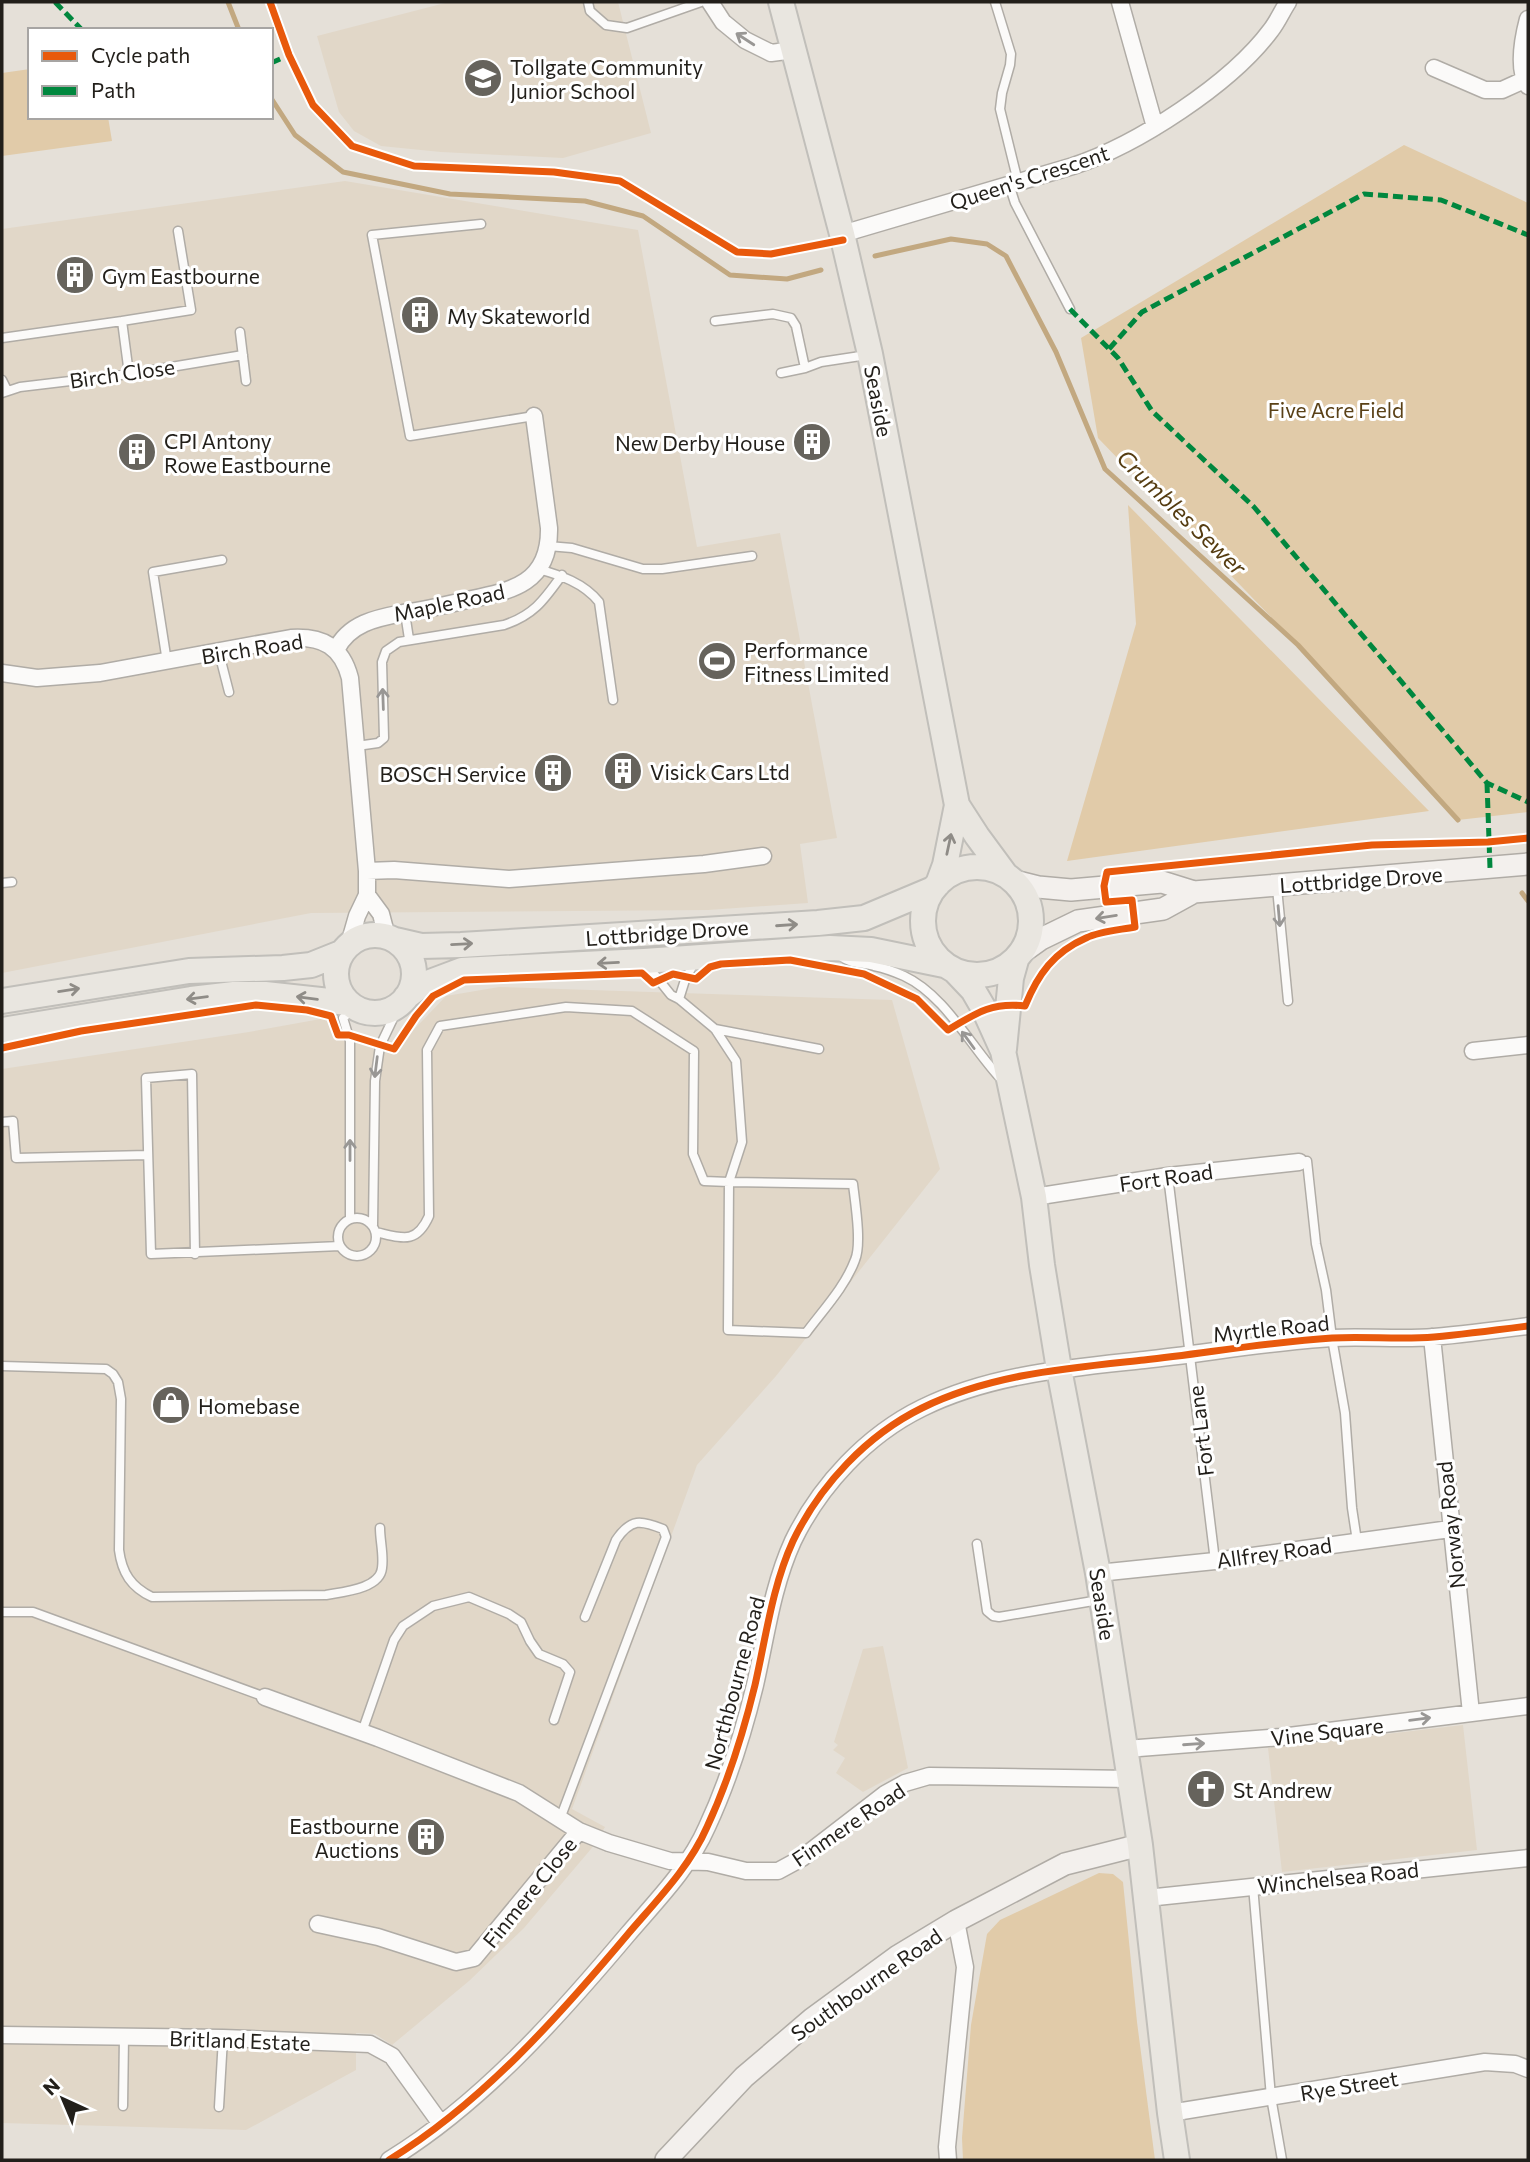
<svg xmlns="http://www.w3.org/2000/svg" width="1530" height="2162" font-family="Commissioner,sans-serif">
<rect width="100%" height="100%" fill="#e5e0d8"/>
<path fill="#e1d7c8" d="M449 2H618L651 133 563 158 441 152 381 146 354 131 339 112 317 36Z
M345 181 638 230 697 547 780 533 837 838 800 844 808 903 708 910 311 913 2 973V229Z
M499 987 892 1000 940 1169 776 1376 697 1465 572 1809 605 1827 591 1849 524 1928 469 1981 392 2045 375 2034 356 2033V2070L246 2130 2 2123V1069L249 1032 326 1018 336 1039 402 1042 446 996Z
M883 1646 908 1768 863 1792 836 1773 845 1758 833 1750 838 1745 834 1742 863 1649Z
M1463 1725 1477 1850 1282 1872 1268 1748Z"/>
<path fill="#e1cba9" d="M30 69V117H108L112 141 2 156V73Z
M1404 145 1528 203V812L1458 820 1298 645 1098 438 1081 338Z
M1128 505 1429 811 1067 861 1136 624Z
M1099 1873 1113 1874 1123 1882 1137 2022 1155 2160H963L962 2138 971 2025 987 1934 1000 1920Z"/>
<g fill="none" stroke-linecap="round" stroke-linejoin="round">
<path stroke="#c2a880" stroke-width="5" d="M228 2 239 30
M271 98 295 135 343 172 450 194 585 201 643 216 730 275 787 279 821 270
M875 256 951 239 987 244 1006 256 1056 352 1105 469 1298 645 1458 820
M1522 893 1528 901"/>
<defs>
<path id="lane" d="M588 2 590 11 606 25 627 28 701 2
M995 2 1011 54 1010 65 1002 93 1000 109 1018 182
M1009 184 1015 203 1070 309
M481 224 372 235 410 436 534 416
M715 321 773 314 791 318 796 326 805 368 821 362 867 355
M240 332 246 381
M2 338 122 321
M781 373 805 368
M129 374 122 321 191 310 178 231
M2 380 7 390
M2 393 20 387 129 374 243 355
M548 546 572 548 643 569H662L752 556
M538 569C560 575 584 583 599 602L613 700
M405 613 409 639
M219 653 229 692
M167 662 153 572 222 560
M357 746 378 743 384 738 382 662 386 651 399 642 504 625C534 615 544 600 562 575
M2 883 12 882
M1277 888 1288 1001
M842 957C851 964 863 963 874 966 884 968 895 972 904 976 945 995 971 1047 1001 1079
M679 999 685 980 694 963
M715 1029 819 1049
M2 1122 13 1121 16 1158 148 1155
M1299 1162 1307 1161 1316 1244 1326 1290 1332 1338 1345 1413 1352 1508 1357 1541
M1168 1176 1215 1561
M729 1182 853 1184C855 1202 862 1244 855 1260 845 1287 823 1310 806 1333L728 1330Z
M338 1237a19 19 0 1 1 38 0a19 19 0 1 1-38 0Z
M350 1219V1041L343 1018 352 1010
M373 1225 375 1081 380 1046 400 1004
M376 1232C402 1238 416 1245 429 1216L427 1050 440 1026 566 1007 632 1011 694 1051 693 1154 704 1181 729 1182 742 1142 736 1061 715 1029 679 999 671 995 646 964
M195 1254 192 1074 146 1078 151 1254 340 1246
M2 1366 106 1369 113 1374 118 1382 121 1399 119 1550C122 1573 131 1587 152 1597L326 1595C342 1592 380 1589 382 1568 384 1555 380 1541 380 1528
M977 1544 987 1611 993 1616 999 1617 1099 1600
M2 1612H33L265 1697
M362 1732 394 1640 403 1626 433 1606 469 1597 509 1614 521 1622 530 1641 539 1654 563 1664 570 1672 554 1720
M560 1819 666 1537 663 1529C641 1520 631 1518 616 1540L585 1617
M1253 1886 1271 2097 1282 2160
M123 2106 124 2037
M219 2107 223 2038"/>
<path id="street" d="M710 2 723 22 745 40 771 53 794 50
M1120 2 1155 127
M1528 19C1523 38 1517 69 1528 86
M1434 68 1485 90H1502L1524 80
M842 234 1073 166C1137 145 1231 84 1271 30 1278 21 1282 11 1288 2
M336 650C349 623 377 618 403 613 425 610 446 605 467 600 511 591 550 584 549 528L534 416
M2 673 37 678 100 673 291 638C323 636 342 647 350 678L367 871V895L357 916 349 944
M367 871 394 870 509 879 704 864 763 856
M367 895 381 914 387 937
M1473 1051 1528 1045
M1034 1197 1168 1176 1299 1162
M1432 1337 1471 1713
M1098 1573 1215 1561 1450 1529
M265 1697 378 1738 519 1793 579 1831 609 1843 670 1861 708 1862 746 1871H778L802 1858 885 1794 905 1783 929 1776 1130 1779
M1126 1749 1281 1737 1528 1706
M1147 1898 1528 1858
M318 1924 378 1937 456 1962 474 1958 579 1831
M2 2035 223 2038 370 2044 392 2056 441 2124
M1170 2113 1485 2062 1515 2064 1528 2069
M389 2160C481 2104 559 2016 628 1934 657 1900 689 1868 707 1827 728 1782 743 1734 755 1685 766 1637 772 1587 793 1541 820 1485 867 1435 922 1408 991 1374 1069 1368 1144 1360 1207 1353 1269 1342 1332 1338 1366 1336 1400 1340 1434 1337 1466 1334 1497 1330 1528 1326
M948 2160 947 2147 965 1967 956 1921"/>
<path id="secondary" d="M1014 881 1038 887 1071 890 1162 882 1194 892 1528 864
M1020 954 1041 939 1078 921 1163 909 1194 892
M666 2160 744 2077 812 2019 898 1956 956 1921 1065 1864 1140 1845"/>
<path id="primary" d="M781 2 842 234 870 354 957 805 977 836 1005 874
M923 921a54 54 0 1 1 108 0a54 54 0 1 1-108 0Z
M938 884 945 865 957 805
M336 974a39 39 0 1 1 78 0a39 39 0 1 1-78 0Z
M395 940 421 946 461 945 818 923 864 918 933 889
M955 971 973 990 984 1009 1003 1051 1034 1197 1042 1265 1059 1369 1098 1573 1140 1845 1170 2113 1177 2160
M406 997 422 985 462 970 644 961 830 948 871 950 944 965
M2 1001 189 971 283 968 311 965 341 953
M2 1030 191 999 234 994H265L348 1003
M1004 1049 1011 978 1016 960"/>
</defs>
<use href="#lane" stroke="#b0aca6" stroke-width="11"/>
<use href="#street" stroke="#b0aca6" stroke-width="19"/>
<use href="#secondary" stroke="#b0aca6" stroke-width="24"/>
<use href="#primary" stroke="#c1bfba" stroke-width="28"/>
<use href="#lane" stroke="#fbfaf9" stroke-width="8"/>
<use href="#street" stroke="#fbfaf9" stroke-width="16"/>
<use href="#secondary" stroke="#f3f0ed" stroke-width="21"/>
<use href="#primary" stroke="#e9e6e0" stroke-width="24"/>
<path stroke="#00873e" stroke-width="5" stroke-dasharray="10 5" stroke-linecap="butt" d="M55 2 82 30
M271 63 289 55
M1070 309 1118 358 1152 411 1254 507 1487 783 1528 802
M1109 349 1142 312 1364 194 1441 200 1528 235
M1487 783 1490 868"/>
<defs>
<path id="cycleway" d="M270 2 289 55 313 105 352 146 414 166 554 172 620 181 737 252 771 254 843 240
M2 1048 81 1031 256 1005 307 1010 331 1016 338 1035H349L394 1049 416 1016 433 996 464 980 642 973 653 983 673 974 696 979 710 967 721 964 790 960 864 974 917 999 948 1030C976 1013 992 1002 1025 1006 1038 974 1054 952 1086 938 1100 931 1119 930 1135 927L1132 900 1106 902 1104 886 1107 872 1372 845 1488 842 1528 838
M389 2160C481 2104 559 2016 628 1934 657 1900 689 1868 707 1827 728 1782 743 1734 755 1685 766 1637 772 1587 793 1541 820 1485 867 1435 922 1408 991 1374 1069 1368 1144 1360 1207 1353 1269 1342 1332 1338 1366 1336 1400 1340 1434 1337 1466 1334 1497 1330 1528 1326"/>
</defs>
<use href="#cycleway" stroke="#fff" stroke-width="11"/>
<use href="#cycleway" stroke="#e8590c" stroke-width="7"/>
</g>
<defs><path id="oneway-shaft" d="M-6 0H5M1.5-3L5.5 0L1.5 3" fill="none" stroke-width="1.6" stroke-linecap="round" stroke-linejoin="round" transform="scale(1.75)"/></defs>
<g stroke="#999795">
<use href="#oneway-shaft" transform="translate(745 39) rotate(-147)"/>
<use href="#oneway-shaft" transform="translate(383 699) rotate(-92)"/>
<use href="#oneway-shaft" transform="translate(1279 916) rotate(85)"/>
<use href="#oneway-shaft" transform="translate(968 1040) rotate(-126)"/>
<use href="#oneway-shaft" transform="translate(376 1067) rotate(97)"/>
<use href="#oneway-shaft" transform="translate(350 1150) rotate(-90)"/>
<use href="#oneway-shaft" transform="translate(1420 1719) rotate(-7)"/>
<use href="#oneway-shaft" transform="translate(1194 1744) rotate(-4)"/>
</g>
<g stroke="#8f8c87">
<use href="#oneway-shaft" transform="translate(949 844) rotate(-78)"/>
<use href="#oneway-shaft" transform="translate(787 925) rotate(-4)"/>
<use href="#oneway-shaft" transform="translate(462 944) rotate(-3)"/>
<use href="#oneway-shaft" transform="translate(608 963) rotate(177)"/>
<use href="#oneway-shaft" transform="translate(69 990) rotate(-9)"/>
<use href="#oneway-shaft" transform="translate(197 998) rotate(173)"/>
<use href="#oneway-shaft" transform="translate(307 998) rotate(-173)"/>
</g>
<use stroke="#95928e" href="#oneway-shaft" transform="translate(1106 917) rotate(171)"/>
<defs>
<symbol id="school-disc" viewBox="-11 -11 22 22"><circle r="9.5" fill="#66635c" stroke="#fff"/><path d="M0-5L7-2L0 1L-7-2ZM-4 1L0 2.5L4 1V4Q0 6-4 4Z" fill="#fff"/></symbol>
<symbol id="building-disc" viewBox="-11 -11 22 22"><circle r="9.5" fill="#66635c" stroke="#fff"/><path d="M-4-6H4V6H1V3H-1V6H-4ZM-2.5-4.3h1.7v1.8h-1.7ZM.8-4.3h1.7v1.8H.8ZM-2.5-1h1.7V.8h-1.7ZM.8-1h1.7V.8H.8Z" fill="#fff"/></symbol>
<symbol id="stadium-disc" viewBox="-11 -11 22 22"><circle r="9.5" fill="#66635c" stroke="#fff"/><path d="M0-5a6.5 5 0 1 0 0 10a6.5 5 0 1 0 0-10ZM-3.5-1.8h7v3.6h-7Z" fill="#fff"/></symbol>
<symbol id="shop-disc" viewBox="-11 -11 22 22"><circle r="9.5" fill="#66635c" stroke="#fff"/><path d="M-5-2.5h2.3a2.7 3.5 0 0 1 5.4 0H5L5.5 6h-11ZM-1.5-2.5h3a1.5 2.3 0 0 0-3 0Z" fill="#fff"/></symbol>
<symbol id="church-disc" viewBox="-11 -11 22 22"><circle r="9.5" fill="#66635c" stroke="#fff"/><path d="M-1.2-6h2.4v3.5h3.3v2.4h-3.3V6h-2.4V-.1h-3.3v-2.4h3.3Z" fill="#fff"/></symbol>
</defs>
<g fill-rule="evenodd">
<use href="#school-disc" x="461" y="56" width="44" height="44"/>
<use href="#building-disc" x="53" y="253" width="44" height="44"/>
<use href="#building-disc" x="398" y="293" width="44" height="44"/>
<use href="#building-disc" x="790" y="420" width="44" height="44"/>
<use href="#building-disc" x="115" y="430" width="44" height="44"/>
<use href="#stadium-disc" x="695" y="639" width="44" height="44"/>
<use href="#building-disc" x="601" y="749" width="44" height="44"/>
<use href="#building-disc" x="531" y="751" width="44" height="44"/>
<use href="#shop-disc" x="149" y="1383" width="44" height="44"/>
<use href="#church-disc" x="1184" y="1767" width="44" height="44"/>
<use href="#building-disc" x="404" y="1815" width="44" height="44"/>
</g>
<g text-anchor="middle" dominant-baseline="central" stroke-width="6" stroke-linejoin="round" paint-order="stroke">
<g font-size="21" fill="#221f1a" stroke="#fff" text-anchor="start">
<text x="510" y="66">Tollgate Community<tspan x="510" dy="24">Junior School</tspan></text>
<text x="102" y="275">Gym Eastbourne</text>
<text x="447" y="315">My Skateworld</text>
<text x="164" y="440">CPI Antony<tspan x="164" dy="24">Rowe Eastbourne</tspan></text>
<text x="785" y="442" text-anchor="end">New Derby House</text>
<text x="744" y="649">Performance<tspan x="744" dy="24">Fitness Limited</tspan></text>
<text x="650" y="771">Visick Cars Ltd</text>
<text x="526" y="773" text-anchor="end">BOSCH Service</text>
<text x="198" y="1405">Homebase</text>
<text x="1233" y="1789">St Andrew</text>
<text x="399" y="1825" text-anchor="end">Eastbourne<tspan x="399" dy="24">Auctions</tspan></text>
</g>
<g font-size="21" fill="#221f1a" stroke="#fff">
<text transform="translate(1029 177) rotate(-18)">Queen's Crescent</text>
<text transform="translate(122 373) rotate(-8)">Birch Close</text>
<text transform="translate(879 401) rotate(79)">Seaside</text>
<text transform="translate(449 602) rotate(-12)">Maple Road</text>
<text transform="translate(252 648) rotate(-9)">Birch Road</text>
<text transform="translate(1361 879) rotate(-4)">Lottbridge Drove</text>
<text transform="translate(667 932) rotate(-4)">Lottbridge Drove</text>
<text transform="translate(1166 1177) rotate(-8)">Fort Road</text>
<text transform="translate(1271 1328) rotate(-6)">Myrtle Road</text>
<text transform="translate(1200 1431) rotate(-97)">Fort Lane</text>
<text transform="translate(1450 1525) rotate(-96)">Norway Road</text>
<text transform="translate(1274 1552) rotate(-8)">Allfrey Road</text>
<text transform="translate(1103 1604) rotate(81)">Seaside</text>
<text transform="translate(734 1683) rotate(-75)">Northbourne Road</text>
<text transform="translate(1327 1731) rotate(-7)">Vine Square</text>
<text transform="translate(848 1824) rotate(-34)">Finmere Road</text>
<text transform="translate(1338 1877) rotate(-6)">Winchelsea Road</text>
<text transform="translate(529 1892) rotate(-51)">Finmere Close</text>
<text transform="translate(866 1984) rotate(-35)">Southbourne Road</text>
<text transform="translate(240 2040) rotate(2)">Britland Estate</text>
<text transform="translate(1349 2085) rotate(-9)">Rye Street</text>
</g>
<g font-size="21" fill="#5a4117" stroke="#fff">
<text x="1336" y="409">Five Acre Field</text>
</g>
<g font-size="23" font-style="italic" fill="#553c11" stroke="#fff">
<text transform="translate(1182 512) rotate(44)">Crumbles Sewer</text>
</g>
</g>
<rect width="1530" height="2162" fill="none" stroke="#221f1a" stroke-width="7"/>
<rect x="28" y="28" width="245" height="91" fill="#ffffff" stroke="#a7a5a3" stroke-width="2"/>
<rect x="42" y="51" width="35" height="10" fill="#e8590c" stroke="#a7a5a3" stroke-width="2"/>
<text x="91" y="63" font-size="21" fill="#221f1a">Cycle path</text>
<rect x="42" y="86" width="35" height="10" fill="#00873e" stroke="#a7a5a3" stroke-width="2"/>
<text x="91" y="98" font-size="21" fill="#221f1a">Path</text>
<g transform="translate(63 2099) rotate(316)" stroke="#ffffff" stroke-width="5" paint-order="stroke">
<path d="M0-5L12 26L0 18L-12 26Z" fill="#221f1a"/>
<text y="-10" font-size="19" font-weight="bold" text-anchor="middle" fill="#221f1a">N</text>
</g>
</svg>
